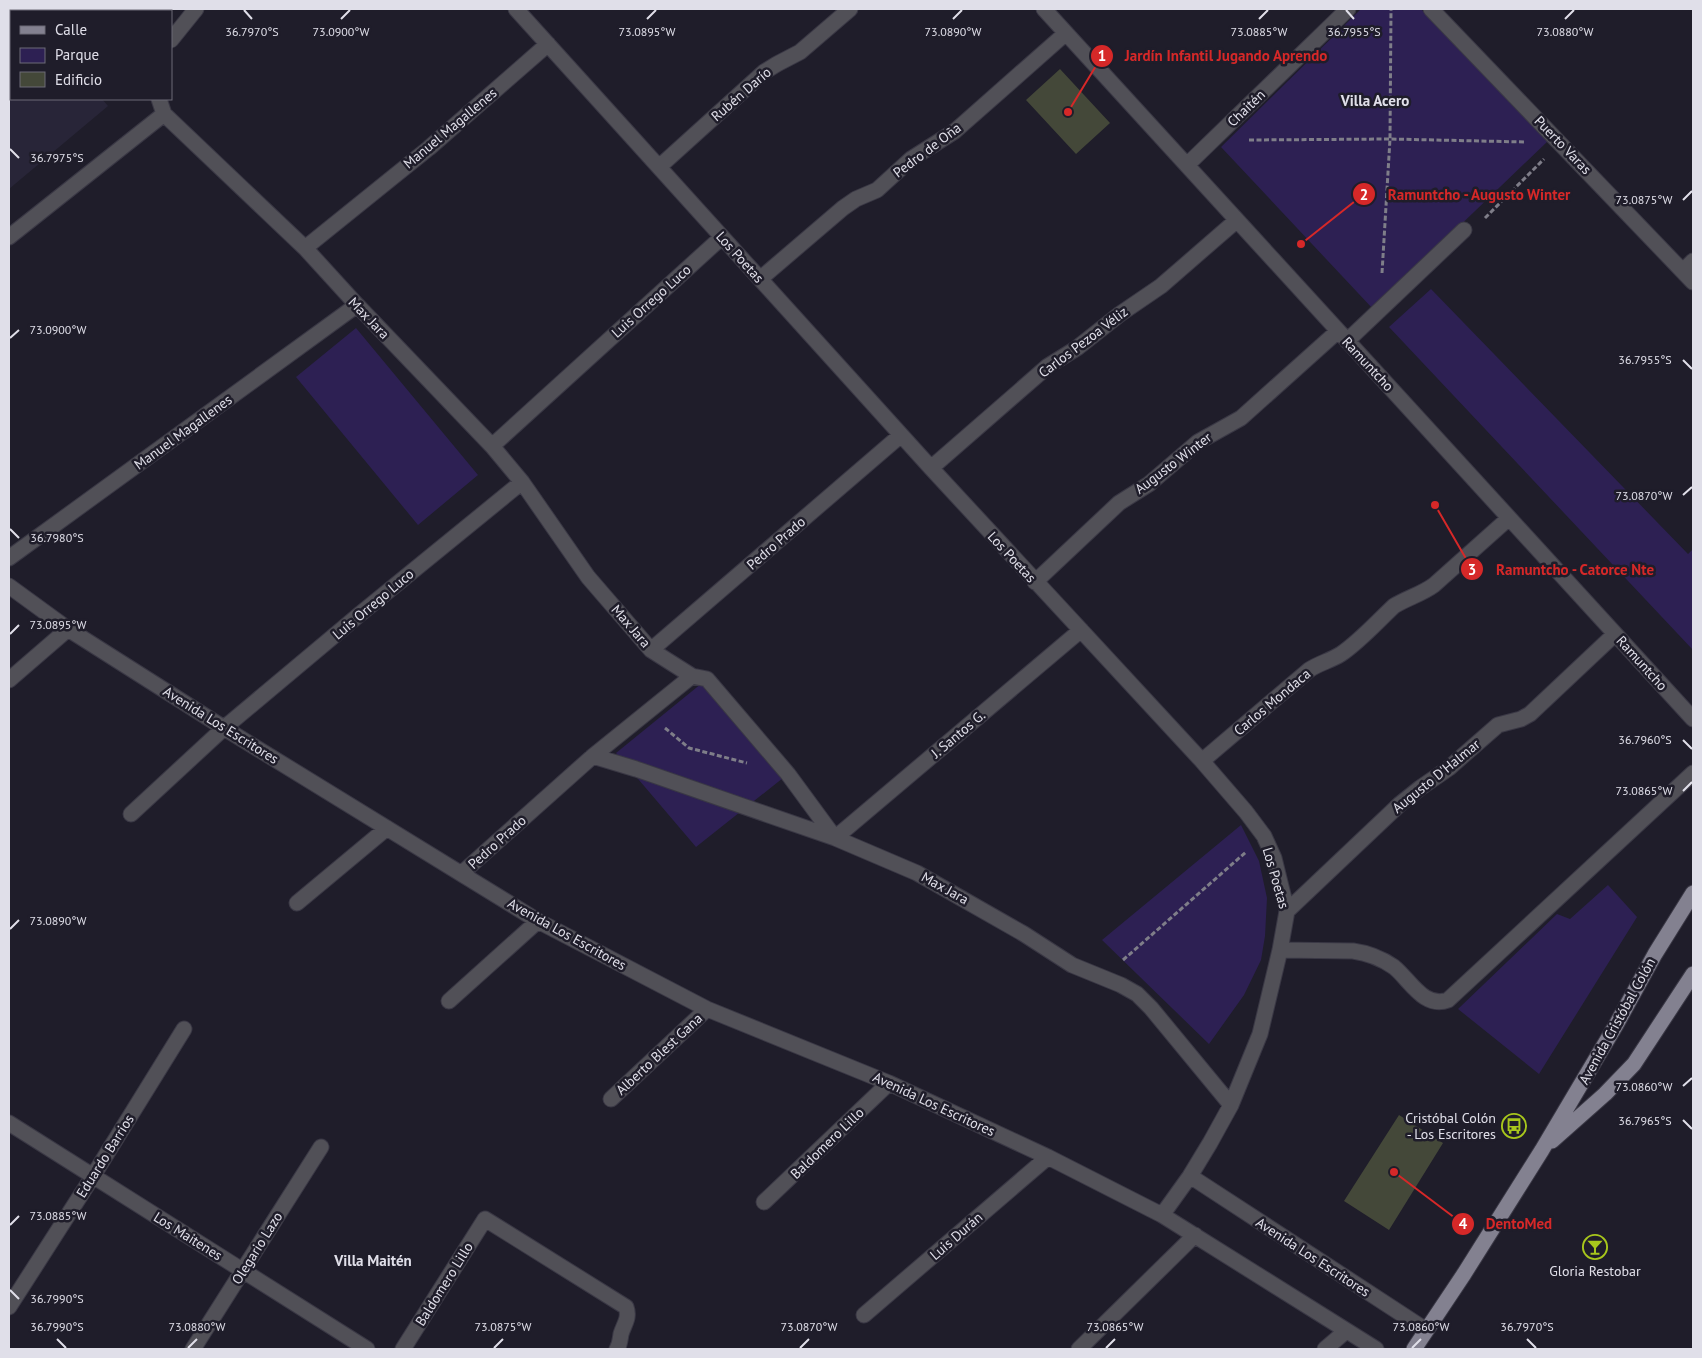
<svg xmlns="http://www.w3.org/2000/svg" width="1702" height="1358" font-family="'PT Sans',sans-serif">
<rect width="100%" height="100%" fill="#1f1d2a"/>
<path fill="#282538" d="M9 9H24L26 11H11V99H102L108 106 9 189Z"/>
<path fill="#2d2053" d="M1361 9H1421L1548 141 1373 309 1221 147Z
M1431 289 1688 554 1693 549V650L1389 327Z
M356 328 478 475 418 525 296 377Z
M707 679 788 774 696 847 616 753Z
M1241 825 1259 861 1267 898 1265 936 1261 960 1244 995 1209 1044 1102 940Z
M1608 885 1637 917 1539 1074 1458 1009 1557 914 1570 919Z"/>
<path fill="#444839" d="M1060 69 1110 123 1076 154 1026 100Z
M1399 1115 1443 1143 1389 1230 1344 1201Z"/>
<g fill="none" stroke-linecap="round" stroke-linejoin="round">
<defs>
<path id="minor" d="M516 9 931 468 1202 761 1246 812 1264 836 1274 858 1287 911 1280 950 1260 1034 1231 1105 1210 1143 1190 1176 1162 1215
M1044 9 1693 719
M1431 9 1693 282
M171 40 196 9
M159 99 164 114
M164 114 305 248 357 305 492 446 522 482 588 577 651 650 692 676 707 679 788 774 835 838 917 873 1024 934 1072 965 1121 985 1137 994 1151 1008 1231 1105
M1187 165 1348 9
M659 167 764 72 777 64 800 52 850 9
M9 237 164 114
M305 248 429 148 548 44
M1683 271 1693 261
M760 279 843 208 856 199 877 190 911 159 955 131 1066 33
M1347 341 1464 230
M492 446 722 237
M931 468 1048 366 1077 348 1120 314 1161 286 1237 220
M9 558 357 305
M1035 582 1119 503 1149 484 1198 442 1241 418 1338 331
M9 586 68 629 224 728 538 921 707 1009 889 1083 1048 1157 1162 1215 1376 1349
M651 650 901 435
M9 680 68 629
M593 756 636 769 835 838 1081 630
M1202 761 1309 670C1319 663 1330 661 1341 654 1359 642 1378 621 1394 606 1407 598 1422 594 1434 585L1509 518
M131 814 224 728 360 614 522 482
M462 873 593 756 692 676
M297 903 387 828
M1287 911 1400 804 1420 788 1449 768 1498 725 1521 719 1530 714 1615 634
M1280 950 1353 951C1368 953 1381 958 1394 967 1410 980 1424 1009 1448 1000L1693 773
M449 1001 538 921
M611 1099 707 1009
M9 1123 367 1349
M1190 1176 1426 1330
M764 1202 889 1083
M9 1307 93 1176 184 1029
M864 1315 1048 1157
M193 1349 321 1147
M403 1349 485 1219 626 1307C630 1318 624 1324 621 1334 620 1340 620 1344 617 1349
M1079 1349 1195 1235
M1325 1349 1346 1331"/>
<path id="major" d="M1552 1141 1605 1094 1634 1064 1693 974
M1414 1349 1464 1274 1542 1150 1616 1025 1655 954 1693 893"/>
</defs>
<use href="#minor" stroke="#3a3845" stroke-width="17"/>
<use href="#major" stroke="#3a3845" stroke-width="17"/>
<path stroke="#7f7e89" stroke-width="3" stroke-dasharray="5 2.5" stroke-linecap="butt" d="M60 9 62 11
M1249 140 1390 139 1525 142
M1485 218 1544 159
M1382 273 1390 139 1391 9
M665 728 689 748 747 763
M1123 960 1246 852"/>
<use href="#minor" stroke="#515057" stroke-width="15"/>
<use href="#major" stroke="#838190" stroke-width="15"/>
</g>
<path fill="none" stroke="#e0dfe9" stroke-width="2" d="M244 10 252 19M1346 10 1354 19M341 19 350 10M647 19 656 10M953 19 962 10M1259 19 1268 10M1565 19 1574 10M10 149 19 158M1683 200 1692 191M10 338 19 330M1683 360 1692 369M1683 495 1692 487M10 529 19 538M10 634 19 625M1683 740 1692 749M1683 791 1692 782M10 929 19 920M1683 1086 1692 1078M1683 1120 1692 1129M10 1225 19 1216M10 1290 19 1299M57 1339 66 1348M1527 1339 1536 1348M188 1348 197 1339M494 1348 503 1339M800 1348 809 1339M1106 1348 1115 1339M1412 1348 1421 1339"/>
<defs>
<symbol id="bus-ring" viewBox="-11 -11 22 22"><circle r="9.5" fill="#1f1d2a" stroke="#a8c71c" stroke-width="1.5"/><path d="M-5-6H5V4H4V6H2V4H-2V6H-4V4H-5ZM-3.5-4V0h7V-4ZM-3.5 1.2v1.5H-2V1.2ZM2 1.2v1.5H3.5V1.2Z" fill="#a8c71c"/></symbol>
<symbol id="bar-ring" viewBox="-11 -11 22 22"><circle r="9.5" fill="#1f1d2a" stroke="#a8c71c" stroke-width="1.5"/><path d="M-6-5H6L.8 .8V4.5H3.5V6h-7V4.5H-.8V.8Z" fill="#a8c71c"/></symbol>
</defs>
<g fill-rule="evenodd">
<use href="#bus-ring" x="1500" y="1112" width="28" height="28"/>
<use href="#bar-ring" x="1581" y="1233" width="28" height="28"/>
</g>
<g text-anchor="middle" dominant-baseline="central" stroke-width="5" stroke-linejoin="round" paint-order="stroke">
<g font-size="14" fill="#e0dfe9" stroke="#1f1d2a">
<text transform="translate(741 94) rotate(-41)">Rubén Darío</text>
<text transform="translate(1246 108) rotate(-44)">Chaitén</text>
<text transform="translate(450 128) rotate(-40)">Manuel Magallenes</text>
<text transform="translate(1563 145) rotate(46)">Puerto Varas</text>
<text transform="translate(927 150) rotate(-37)">Pedro de Oña</text>
<text transform="translate(740 257) rotate(48)">Los Poetas</text>
<text transform="translate(651 301) rotate(-42)">Luis Orrego Luco</text>
<text transform="translate(369 318) rotate(46)">Max Jara</text>
<text transform="translate(1083 342) rotate(-37)">Carlos Pezoa Véliz</text>
<text transform="translate(1368 364) rotate(47)">Ramuntcho</text>
<text transform="translate(183 432) rotate(-36)">Manuel Magallenes</text>
<text transform="translate(1173 463) rotate(-37)">Augusto Winter</text>
<text transform="translate(776 543) rotate(-41)">Pedro Prado</text>
<text transform="translate(1012 557) rotate(47)">Los Poetas</text>
<text transform="translate(373 604) rotate(-40)">Luis Orrego Luco</text>
<text transform="translate(631 626) rotate(49)">Max Jara</text>
<text transform="translate(1642 663) rotate(48)">Ramuntcho</text>
<text transform="translate(1272 702) rotate(-40)">Carlos Mondaca</text>
<text transform="translate(221 725) rotate(32)">Avenida Los Escritores</text>
<text transform="translate(958 734) rotate(-40)">J. Santos G.</text>
<text transform="translate(1436 776) rotate(-39)">Augusto D'Halmar</text>
<text transform="translate(497 842) rotate(-42)">Pedro Prado</text>
<text transform="translate(1276 878) rotate(74)">Los Poetas</text>
<text transform="translate(945 888) rotate(29)">Max Jara</text>
<text transform="translate(567 934) rotate(29)">Avenida Los Escritores</text>
<text transform="translate(1617 1021) rotate(-61)">Avenida Cristóbal Colón</text>
<text transform="translate(659 1054) rotate(-43)">Alberto Blest Gana</text>
<text transform="translate(934 1104) rotate(25)">Avenida Los Escritores</text>
<text transform="translate(827 1143) rotate(-44)">Baldomero Lillo</text>
<text transform="translate(105 1156) rotate(-58)">Eduardo Barrios</text>
<text transform="translate(188 1236) rotate(32)">Los Maitenes</text>
<text transform="translate(956 1236) rotate(-41)">Luis Durán</text>
<text transform="translate(257 1248) rotate(-58)">Olegario Lazo</text>
<text transform="translate(1313 1257) rotate(33)">Avenida Los Escritores</text>
<text transform="translate(444 1284) rotate(-58)">Baldomero Lillo</text>
</g>
<g font-size="14" fill="#e0dfe9" stroke="#1f1d2a" text-anchor="end">
<text x="1496" y="1118">Cristóbal Colón<tspan x="1496" dy="16">- Los Escritores</tspan></text>
<text x="1595" y="1271" text-anchor="middle">Gloria Restobar</text>
</g>
<g font-size="15" font-weight="bold" fill="#e0dfe9" stroke="#1f1d2a">
<text x="1375" y="100">Villa Acero</text>
<text x="373" y="1260">Villa Maitén</text>
</g>
</g>
<g font-size="12" text-anchor="middle" fill="#e0dfe9" stroke="#1f1d2a" stroke-width="5" stroke-linejoin="round" paint-order="stroke">
<text x="341" y="36">73.0900°W</text>
<text x="647" y="36">73.0895°W</text>
<text x="953" y="36">73.0890°W</text>
<text x="1259" y="36">73.0885°W</text>
<text x="1565" y="36">73.0880°W</text>
<text x="252" y="36">36.7970°S</text>
<text x="1354" y="36">36.7955°S</text>
<text x="57" y="162">36.7975°S</text>
<text x="1644" y="204">73.0875°W</text>
<text x="58" y="334">73.0900°W</text>
<text x="1645" y="364">36.7955°S</text>
<text x="1644" y="500">73.0870°W</text>
<text x="57" y="542">36.7980°S</text>
<text x="58" y="629">73.0895°W</text>
<text x="1645" y="744">36.7960°S</text>
<text x="1644" y="795">73.0865°W</text>
<text x="58" y="925">73.0890°W</text>
<text x="1644" y="1091">73.0860°W</text>
<text x="1645" y="1125">36.7965°S</text>
<text x="58" y="1220">73.0885°W</text>
<text x="57" y="1303">36.7990°S</text>
<text x="57" y="1331">36.7990°S</text>
<text x="1527" y="1331">36.7970°S</text>
<text x="197" y="1331">73.0880°W</text>
<text x="503" y="1331">73.0875°W</text>
<text x="809" y="1331">73.0870°W</text>
<text x="1115" y="1331">73.0865°W</text>
<text x="1421" y="1331">73.0860°W</text>
</g>
<path fill="none" stroke="#d62828" stroke-width="2" d="M1068 112L1102 56M1301 244L1364 194M1435 505L1472 569M1394 1172L1463 1224"/>
<g fill="#d62828" stroke="#1f1d2a" stroke-width="2">
<circle cx="1068" cy="112" r="5"/>
<circle cx="1301" cy="244" r="5"/>
<circle cx="1435" cy="505" r="5"/>
<circle cx="1394" cy="1172" r="5"/>
<circle cx="1102" cy="56" r="12"/>
<circle cx="1364" cy="194" r="12"/>
<circle cx="1472" cy="569" r="12"/>
<circle cx="1463" cy="1224" r="12"/>
</g>
<g font-size="15" text-anchor="middle" font-weight="bold" fill="#fff">
<text x="1102" y="61">1</text>
<text x="1364" y="200">2</text>
<text x="1472" y="575">3</text>
<text x="1463" y="1229">4</text>
</g>
<g font-size="15" text-anchor="middle" font-weight="bold" fill="#d62828" stroke="#1f1d2a" stroke-width="5" stroke-linejoin="round" paint-order="stroke">
<text x="1226" y="61">Jardín Infantil Jugando Aprendo</text>
<text x="1479" y="200">Ramuntcho - Augusto Winter</text>
<text x="1575" y="575">Ramuntcho - Catorce Nte</text>
<text x="1519" y="1229">DentoMed</text>
</g>
<rect width="1702" height="1358" fill="none" stroke="#e0dfe9" stroke-width="20"/>
<rect x="10" y="10" width="162" height="90" fill="#1f1d2a" stroke="#6c6b76"/>
<rect x="20" y="26" width="25" height="8" fill="#838190" stroke="#6c6b76"/>
<text x="55" y="35" font-size="15" fill="#e0dfe9">Calle</text>
<rect x="20" y="48" width="25" height="15" fill="#2d2053" stroke="#6c6b76"/>
<text x="55" y="60" font-size="15" fill="#e0dfe9">Parque</text>
<rect x="20" y="72" width="25" height="15" fill="#444839" stroke="#6c6b76"/>
<text x="55" y="85" font-size="15" fill="#e0dfe9">Edificio</text>
</svg>
